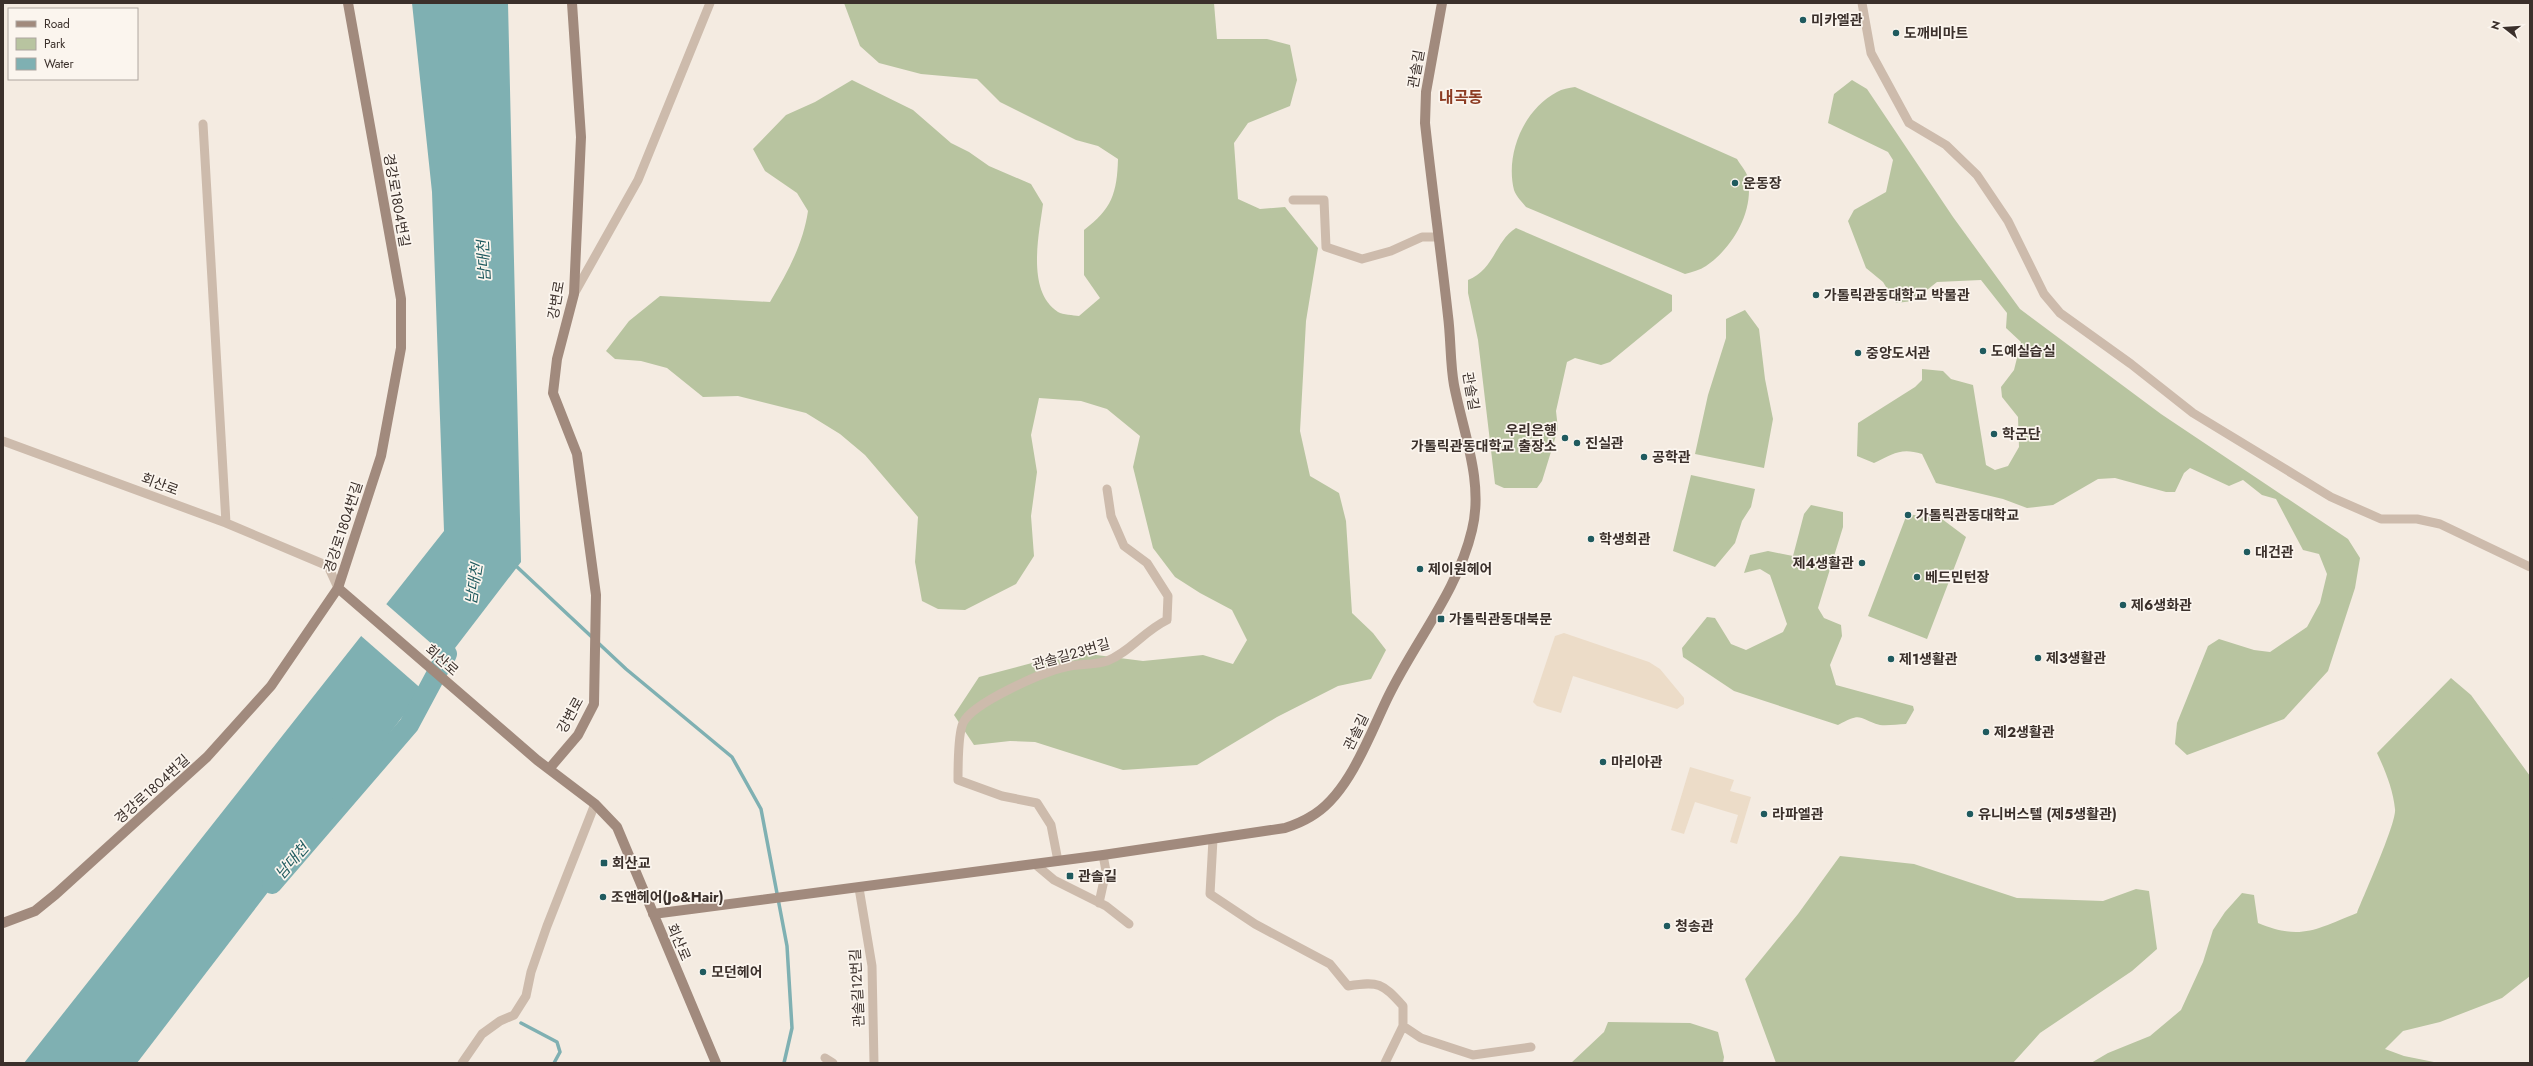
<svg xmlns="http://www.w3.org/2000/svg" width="2533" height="1066" font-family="Jost,'Noto Sans KR',sans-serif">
<rect width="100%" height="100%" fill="#f4ebe1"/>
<path fill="#b8c4a0" d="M844 3H1214L1217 39H1267L1290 45 1297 80 1290 106 1248 123 1234 143 1238 199 1260 209 1285 207 1318 248 1306 321 1300 431 1310 476 1339 493 1346 521 1352 613 1373 633 1386 650 1371 679 1338 686 1277 717 1197 765 1123 770 1035 742 1010 741 974 745 954 715 979 677 1073 652 1143 661 1203 655 1233 664 1247 640 1232 610 1200 593 1175 577 1153 548 1133 467 1140 436 1107 409 1081 401 1039 398 1031 435 1037 472 1031 516 1034 556 1016 584 965 610 938 609 922 601 915 562 918 517 865 455 840 434 806 413 738 396 703 397 667 368 641 361 615 359 606 351 629 321 660 296 770 302C787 273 803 245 808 211L797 193 765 171 753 149 786 115 815 102 852 80 913 110 951 143 969 152 989 166 1031 184 1043 204C1039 235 1026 291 1058 312 1063 315 1073 315 1079 316L1100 298 1084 275V230C1112 209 1117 193 1118 159L1098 146 1076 140 1000 102 977 79 921 74 879 63 860 46Z
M1852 80 1867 89 1953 217 2020 309 2161 414 2348 539 2360 558 2355 588 2328 671 2284 719 2187 755 2175 744 2177 723 2208 646 2219 639 2254 650 2270 652 2307 627 2320 603 2327 574 2319 554 2303 550 2276 499 2262 495 2243 480 2229 486 2190 468 2184 473 2175 492H2166L2115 478 2098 479 2053 505 2027 508 2003 499 1936 483 1922 454C1901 447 1893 454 1874 463L1857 456 1858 423 1915 387 1922 380V369L1943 371 1951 379 1973 385 1986 465 1995 470 2008 466 2019 447 2018 417 2002 397 2001 387 2014 370 2021 342 2006 328 2007 313 1981 280 1937 282 1913 301 1896 303 1883 282 1866 268 1848 221 1854 210 1886 192 1893 160 1888 152 1828 123 1834 94Z
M1575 87 1737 159C1740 164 1745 170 1747 175 1756 209 1733 248 1706 266 1700 270 1692 272 1685 274L1526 207C1522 202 1516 196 1514 190 1505 154 1524 109 1557 92 1562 89 1569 88 1575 87Z
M1516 228 1672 295V311L1610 362 1601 365 1575 358 1567 362 1556 411 1558 429 1542 481 1537 488H1504L1495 484 1478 340 1468 293V280C1495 269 1495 241 1516 228Z
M1745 310 1759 329 1765 379 1773 419 1764 468 1695 454 1708 395 1726 338V319Z
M1691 475 1755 489 1751 507 1742 521 1735 543 1715 567 1673 551Z
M1811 505 1843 512V527L1818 608 1824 618 1841 625 1842 636 1830 665 1836 685 1913 706 1914 710 1906 724C1898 724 1888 726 1880 725 1858 719 1863 711 1838 725L1734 691 1683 657 1682 648 1707 617 1715 618 1731 644 1746 650 1783 632 1787 624 1770 575 1760 569 1744 573 1750 555 1768 551 1793 556 1804 514Z
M1907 514 1942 519 1966 537 1927 639 1868 616Z
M2451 678 2471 695 2530 776V976L2502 998 2440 1022 2403 1031 2385 1049 2404 1056 2439 1063H2091L2108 1053 2150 1036 2181 1010 2203 962 2213 930 2225 912 2242 893 2254 895 2258 923C2301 941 2317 929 2357 913 2364 895 2397 822 2395 809 2393 789 2385 770 2377 753Z
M1840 856 1914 864 2017 898 2103 901 2136 889 2149 891 2157 949 2132 971 2040 1033 2013 1063H1776L1745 979 1798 914Z
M1608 1022 1690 1023 1718 1032 1724 1057 1723 1063H1571L1604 1032Z"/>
<path fill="#ecdcc8" d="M1564 633 1649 662 1660 669 1684 698V704L1677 709 1573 676 1561 713 1537 706 1533 702 1555 636Z
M1690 767 1734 780 1730 791 1751 797 1737 844 1730 842 1738 815 1695 802 1684 834 1671 830Z"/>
<path fill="#7fb0b2" d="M412 3H508L521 562 137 1063H24L444 531 432 192Z"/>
<path fill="#f4ebe1" d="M385 603 449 659 425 692 360 635Z"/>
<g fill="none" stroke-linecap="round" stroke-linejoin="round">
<path stroke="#7fb0b2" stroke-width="3.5" d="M515 565 626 669 732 757 761 809 787 946 792 1028 784 1063
M521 1023 557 1042 560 1052 554 1063"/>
<path stroke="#7fb0b2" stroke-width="20" d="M272 884 409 725 447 654"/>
<path stroke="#cdbbac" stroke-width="9" d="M1862 3 1871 53 1909 123 1946 145 1977 175 2008 221 2044 294 2060 313 2131 364 2193 413 2331 497 2381 519H2417L2440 524 2530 567
M203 124 226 523
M1293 200H1324L1326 247 1362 259 1391 251 1422 237H1438
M574 294 638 180 710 3
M3 441 226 523 328 566 338 588
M1213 839 1210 894 1255 924 1330 964 1348 986C1379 981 1382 983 1403 1006V1026L1421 1038 1473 1055 1531 1047
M1058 861 1051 825 1037 803 1002 796 958 780C958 767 958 734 963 723 972 703 1043 672 1065 667 1079 664 1094 665 1107 661 1130 652 1144 631 1167 620L1168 596 1147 563 1124 546 1111 516 1107 489
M1035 864 1054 880 1106 906 1129 924
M859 888 872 966 874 1063
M1099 903 1106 871 1103 855
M825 1058 833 1063
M462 1063 482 1034 500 1021 514 1015 526 996 531 972 547 926 595 804
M1385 1063 1403 1026"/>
<path stroke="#a18a7d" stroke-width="10" d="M338 588 537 760 595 804 617 827 716 1063
M549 769 578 735 594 704 596 595 577 454 553 393 557 359 574 294 581 137 572 3
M653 914 1103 855 1285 828C1294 825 1302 822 1310 817 1349 796 1370 733 1389 695 1416 640 1458 590 1472 530 1484 482 1463 432 1454 385 1450 363 1451 339 1448 316 1441 252 1432 188 1425 123L1426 92 1442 3
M3 923 35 911 56 894 207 757 271 686 338 588 381 456 401 348V299L348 3"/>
</g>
<g fill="#1f5a5e" stroke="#fbf5ee" stroke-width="1.5">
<circle cx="1803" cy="20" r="4"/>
<circle cx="1896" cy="33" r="4"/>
<circle cx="1735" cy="183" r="4"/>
<circle cx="1816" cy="295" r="4"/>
<circle cx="1983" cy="351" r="4"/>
<circle cx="1858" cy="353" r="4"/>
<circle cx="1994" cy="434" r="4"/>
<circle cx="1565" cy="438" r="4"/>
<circle cx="1577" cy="443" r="4"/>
<circle cx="1644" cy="457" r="4"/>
<circle cx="1908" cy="515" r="4"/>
<circle cx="1591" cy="539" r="4"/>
<circle cx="2247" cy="552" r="4"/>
<circle cx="1862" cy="563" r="4"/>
<circle cx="1420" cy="569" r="4"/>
<circle cx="1917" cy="577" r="4"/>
<circle cx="2123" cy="605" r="4"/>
<rect x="1437" y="615" width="8" height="8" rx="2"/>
<circle cx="2038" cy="658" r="4"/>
<circle cx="1891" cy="659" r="4"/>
<circle cx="1986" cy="732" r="4"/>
<circle cx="1603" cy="762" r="4"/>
<circle cx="1764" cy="814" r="4"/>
<circle cx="1970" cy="814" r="4"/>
<rect x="600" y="859" width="8" height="8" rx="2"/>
<rect x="1066" y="872" width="8" height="8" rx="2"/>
<circle cx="603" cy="897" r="4"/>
<circle cx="1667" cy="926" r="4"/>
<circle cx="703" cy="972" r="4"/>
</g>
<g text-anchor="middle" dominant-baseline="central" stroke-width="3.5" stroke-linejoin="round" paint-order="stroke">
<g font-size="14" font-weight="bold" fill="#3b302b" stroke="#fbf5ee" text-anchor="start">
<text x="1811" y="20">미카엘관</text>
<text x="1904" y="33">도깨비마트</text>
<text x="1743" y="183">운동장</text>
<text x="1824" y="295">가톨릭관동대학교 박물관</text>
<text x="1991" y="351">도예실습실</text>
<text x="1866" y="353">중앙도서관</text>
<text x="1557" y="430" text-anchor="end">우리은행<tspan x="1557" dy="16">가톨릭관동대학교 출장소</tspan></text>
<text x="2002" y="434">학군단</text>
<text x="1585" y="443">진실관</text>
<text x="1652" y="457">공학관</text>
<text x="1916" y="515">가톨릭관동대학교</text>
<text x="1599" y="539">학생회관</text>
<text x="2255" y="552">대건관</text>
<text x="1854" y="563" text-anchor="end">제4생활관</text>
<text x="1428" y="569">제이원헤어</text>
<text x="1925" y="577">베드민턴장</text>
<text x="2131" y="605">제6생화관</text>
<text x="1449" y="619">가톨릭관동대북문</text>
<text x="2046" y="658">제3생활관</text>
<text x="1899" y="659">제1생활관</text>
<text x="1994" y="732">제2생활관</text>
<text x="1611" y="762">마리아관</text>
<text x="1772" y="814">라파엘관</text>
<text x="1978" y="814">유니버스텔 (제5생활관)</text>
<text x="612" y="863">회산교</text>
<text x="1078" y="876">관솔길</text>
<text x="611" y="897">조앤헤어(Jo&amp;Hair)</text>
<text x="1675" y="926">청송관</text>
<text x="711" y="972">모던헤어</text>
</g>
<g font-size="14" fill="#3b302b" stroke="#fbf5ee">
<text transform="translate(1416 69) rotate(-80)">관솔길</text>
<text transform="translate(397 200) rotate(80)">경강로1804번길</text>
<text transform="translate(556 300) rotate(-80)">강변로</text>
<text transform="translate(1471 391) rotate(80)">관솔길</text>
<text transform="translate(160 484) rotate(20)">회산로</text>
<text transform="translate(343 527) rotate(-72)">경강로1804번길</text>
<text transform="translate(1071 654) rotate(-16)">관솔길23번길</text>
<text transform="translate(442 660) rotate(41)">회산로</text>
<text transform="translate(570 715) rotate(-61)">강변로</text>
<text transform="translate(1356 732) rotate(-64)">관솔길</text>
<text transform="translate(152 789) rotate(-42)">경강로1804번길</text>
<text transform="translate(679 942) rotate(67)">회산로</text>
<text transform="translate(857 988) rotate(-93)">관솔길12번길</text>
</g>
<g font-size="15" font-style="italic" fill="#1f5a5e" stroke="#fbf5ee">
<text transform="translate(484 261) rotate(-93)">남대천</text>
<text transform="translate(474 584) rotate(-81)">남대천</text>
<text transform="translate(292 861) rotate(-49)">남대천</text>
</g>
<g font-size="16" font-weight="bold" fill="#8c3b22" stroke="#fbf5ee">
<text x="1461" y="97">내곡동</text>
</g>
</g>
<rect width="2533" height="1066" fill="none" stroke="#3b302b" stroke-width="8"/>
<rect x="8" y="8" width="130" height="72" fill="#fbf5ee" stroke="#aea6a0"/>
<rect x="16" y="21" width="20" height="6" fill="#a18a7d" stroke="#aea6a0"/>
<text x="44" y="28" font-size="12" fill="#3b302b">Road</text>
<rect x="16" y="38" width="20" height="12" fill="#b8c4a0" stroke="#aea6a0"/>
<text x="44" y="48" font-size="12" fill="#3b302b">Park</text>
<rect x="16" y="58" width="20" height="12" fill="#7fb0b2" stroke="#aea6a0"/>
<text x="44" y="68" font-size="12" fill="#3b302b">Water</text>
<g transform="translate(2505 28) rotate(287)" stroke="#fbf5ee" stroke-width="3" paint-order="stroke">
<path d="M0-3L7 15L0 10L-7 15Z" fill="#3b302b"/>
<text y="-6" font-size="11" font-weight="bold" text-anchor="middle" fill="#3b302b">N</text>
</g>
</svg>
